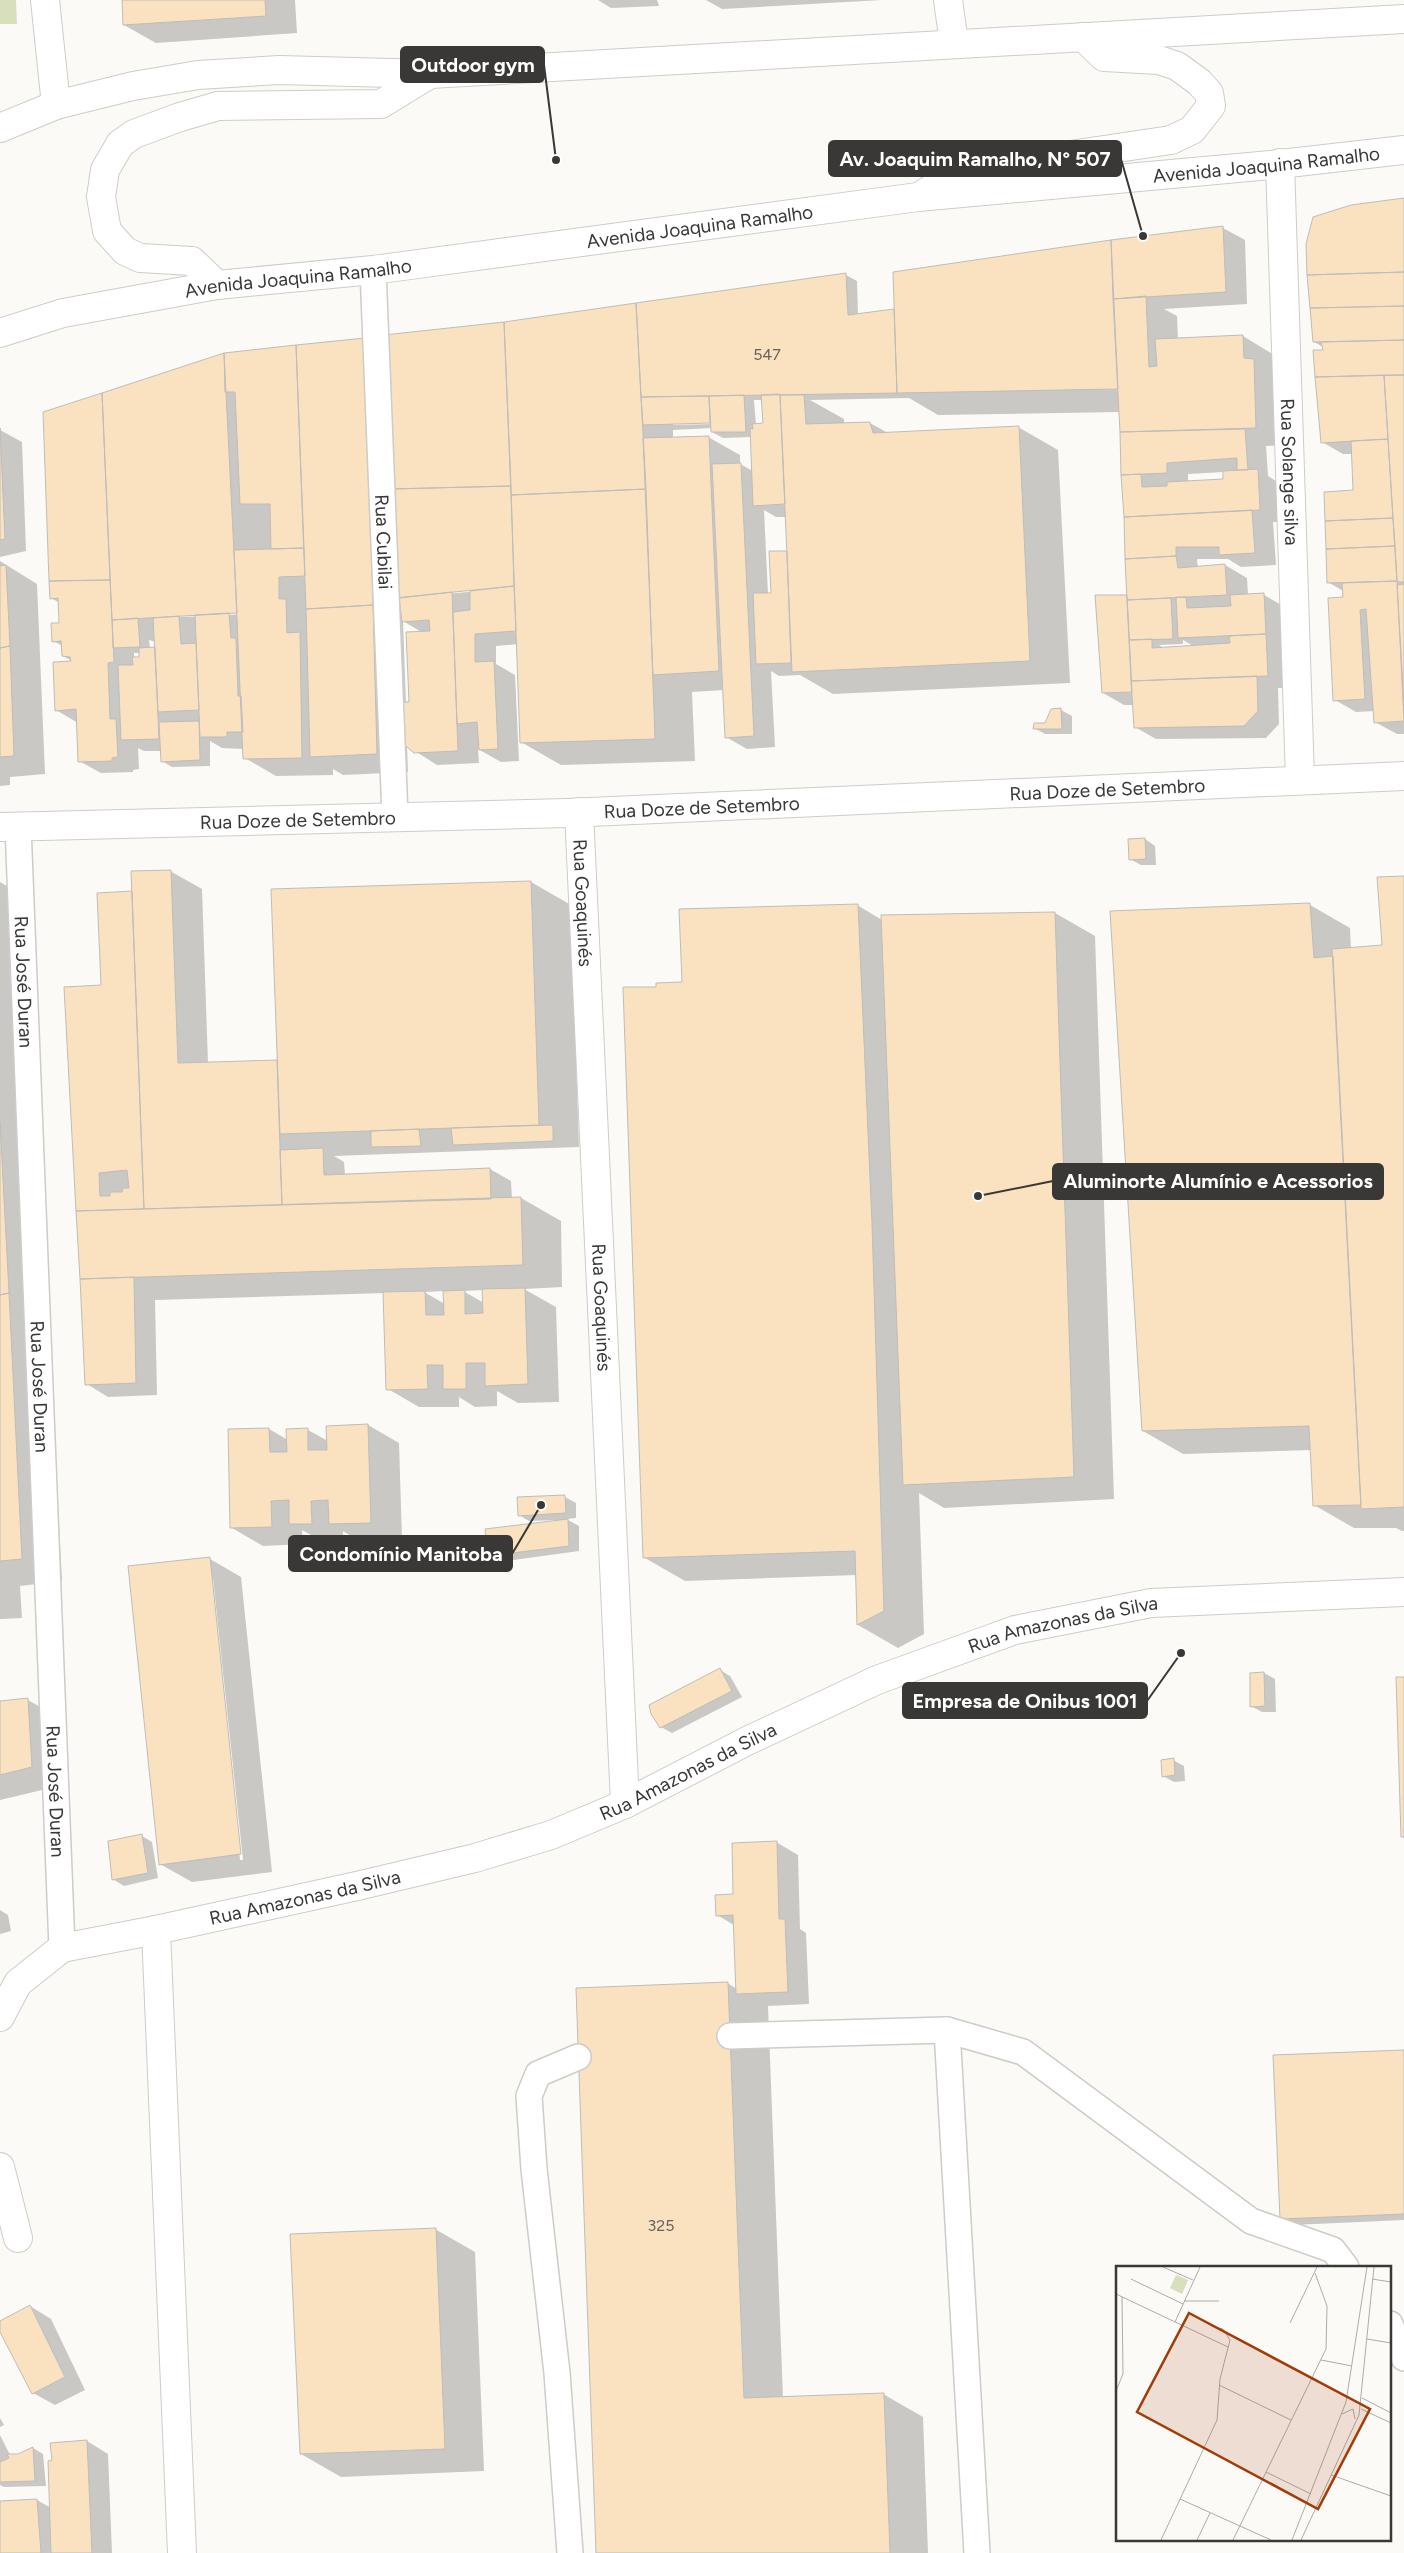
<svg xmlns="http://www.w3.org/2000/svg" width="1404" height="2553" font-family="Figtree,sans-serif">
<rect width="100%" height="100%" fill="#fcfaf6"/>
<path fill="#d8dfbc" d="M0 0H16L17 24H0Z"/>
<path fill="#0003" fill-rule="evenodd" d="M123 0H295L297 33 156 43 124 25Z
M598 0H657L659 6 611 8Z
M706 0H882L722 9Z
M1404 199V734H1397L1375 722V711L1356 712 1335 700 1345 598 1343 591 1328 582 1354 491 1353 454H1343L1322 442 1324 351 1323 347 1314 342Z
M1223 228 1245 240 1247 304 1164 309 1177 316 1178 339 1243 336 1274 355 1287 445 1266 446 1268 476 1279 483 1281 522H1273L1276 565 1241 567 1228 559H1197L1198 568 1225 565 1247 578 1248 595H1264L1285 607 1289 688H1278L1279 724 1266 738 1156 739 1135 727 1134 705H1124L1103 693 1096 597 1129 596 1120 412 938 415 909 398 810 400 844 419V424L870 423 888 433 1018 427 1058 450 1070 683 833 694 800 675 779 676 771 671 775 747 747 749 726 737 724 690 692 692 695 761 561 765 521 742 518 644 496 646V664L515 675 519 761 501 762 478 749 479 763 437 765 407 746 408 772 343 775 333 769V775L276 776 245 758 244 749 222 748 210 741V766L172 767 162 761 161 751H144L138 748 139 769 133 770V772L101 773 79 761 78 723 56 710 74 662 63 656V646L53 641 61 624 60 603 51 598 44 413 102 394 485 326 846 275 857 281 858 315 896 312 1112 241ZM754 400H762L764 424 756 425ZM716 421V424L673 425V423ZM712 428V432L723 438 752 437 753 471 740 464V455L708 437 673 438V430ZM1224 472V480L1188 482V474ZM764 510 776 517H787L788 553 773 594H768ZM520 584V587L446 594V592ZM227 612H243V614L229 615ZM177 615 215 616 179 617ZM403 621 423 633 411 704H406ZM149 640 156 642V649H150ZM1183 640 1195 647 1165 649 1159 645 1183 644ZM134 653H140L141 658H134Z
M0 430 22 442 26 551 0 557Z
M0 561 37 584 45 774 10 777V785L0 786Z
M1052 710H1061L1072 716V734H1045L1034 728 1046 724Z
M1145 839 1155 846 1156 865H1141L1130 859Z
M170 871 202 889 208 1063 278 1061 531 882 571 905 579 1147 334 1156 344 1162 345 1175 490 1169 511 1181 512 1199 521 1198 561 1221 562 1287 524 1289 556 1307 559 1402 518 1403 497 1391V1406L475 1407 459 1397V1407H419L388 1389 385 1293 155 1300 157 1395 108 1397 87 1384 102 986 133 892ZM483 1290 484 1303 463 1291ZM445 1291V1304L424 1292Z
M1404 877V1531H1402L1396 1528H1354L1314 1505 1311 1450 1183 1454 1143 1431 1310 905 1350 928 1351 949 1384 946Z
M0 882 26 897 62 1581 20 1586 22 1618 0 1619Z
M857 905 882 920V916L1055 913 1095 936 1114 1499 944 1508 919 1493 924 1634 898 1648 858 1625 857 1575 685 1581 645 1558 657 988 683 983Z
M368 1425 399 1443 402 1540 361 1542 343 1531V1541H322L302 1530 303 1544 263 1546 232 1528 269 1429 288 1440 308 1430 328 1441Z
M565 1497 576 1503V1518L566 1519 579 1526V1551L499 1562 489 1556 557 1522V1520L529 1521 519 1515Z
M210 1559 241 1577 272 1872 192 1882 160 1864ZM211 1578H213L243 1860H240Z
M720 1670 730 1676 742 1697 672 1733 661 1727Z
M1264 1673 1275 1679 1276 1712H1262L1251 1706V1674Z
M28 1700 60 1718 63 1785 0 1800V1703Z
M1173 1760 1184 1766 1185 1781 1174 1782 1163 1776Z
M142 1836 152 1842 158 1878 124 1886 114 1880Z
M776 1842 798 1855 800 1929 806 1933 809 2004 768 2006 783 2398 883 2394 923 2417 928 2553H597L727 1983 737 1989 734 1925 717 1915Z
M0 1910 8 1915 11 1931 0 1934Z
M1404 2052V2220L1292 2225 1282 2219Z
M435 2229 475 2252 484 2471 341 2477 301 2454Z
M30 2306 51 2319 85 2390 55 2405 33 2393 0 2329V2322Z
M0 2418 4 2425 0 2427Z
M0 2435 10 2455H19L33 2448 43 2454 46 2486 4 2487 0 2485Z
M87 2441 108 2454 112 2553H0V2503L37 2500 51 2508Z"/>
<path fill="#fae2c1" stroke="#bfbcb9" fill-rule="evenodd" d="M122 0H265L266 16 123 25Z
M1404 198V272L1307 275 1306 244 1313 217 1351 205Z
M1223 226 1226 292 1113 299 1111 240Z
M1111 240 1118 389 897 393 893 272Z
M1404 272V306L1310 308 1307 275Z
M846 273 848 315 894 309 897 393 641 397 636 303Z
M1146 296 1149 367 1157 366 1155 339 1243 335 1244 358 1254 359 1256 428 1120 432 1113 299Z
M636 303 646 489 511 495 504 322Z
M1404 306V340L1313 342 1310 308Z
M504 322 511 486 391 489 384 335Z
M365 338 373 605 306 609 296 345Z
M1404 340V375L1315 377 1313 350H1323L1321 342Z
M296 345 304 548 271 549 270 504H240L235 392H225L224 353Z
M224 353 237 613 112 620 102 393Z
M1384 375H1404V582H1397Z
M1384 375 1388 439 1321 443 1315 377Z
M102 393 110 580 49 581 43 412Z
M778 394 780 395 785 504 753 506 750 428 753 429 752 424 763 423 761 395Z
M744 395 746 432H711L709 396Z
M780 395H804L806 424 870 422 873 433 1019 426 1030 661 792 672Z
M709 396 710 423 643 425 641 397Z
M0 428 5 539 0 540Z
M1245 429 1248 470H1237V458L1167 463V473L1121 475 1120 432Z
M709 436 719 671 653 675 643 438Z
M1388 439 1393 518 1325 521 1324 492 1353 490 1351 441Z
M741 463 754 736 725 738 712 464Z
M1258 469 1260 510 1124 517 1121 475 1141 474 1142 487 1167 486V482L1223 479V471Z
M511 486 514 586 395 598 391 489Z
M646 489 655 739 520 743 511 495Z
M1252 510 1255 553 1219 555V547H1176V556L1125 559 1124 517Z
M1393 518 1395 546 1326 549 1325 521Z
M1395 546 1397 581 1327 583 1326 549Z
M304 548 305 576 279 577V599H286L287 633 300 632 302 758 243 759 234 550Z
M769 551H787L791 663 756 664 753 593H771Z
M1176 556 1178 568 1225 564 1227 595 1127 600 1125 559Z
M6 565 10 646 0 648V566Z
M110 580 114 659V662L108 663 110 719H116L118 757 112 758V761L78 762 76 709 55 711 53 662 71 661 70 657 62 656 61 641 52 642 51 623H59L58 598 50 599 49 581Z
M1397 581 1404 721 1374 723 1366 609 1360 610 1365 699 1333 701 1328 598 1343 597 1342 583Z
M1404 584V705L1397 585Z
M514 586 516 631 475 634V662L494 661 498 749 479 750 477 722 457 724 453 612 470 610V591Z
M452 592 458 751 414 753 401 742 399 702H409L406 632 430 631 429 620 402 622 399 598Z
M1264 593 1266 634 1178 638 1176 597H1186L1187 608 1231 606 1230 595Z
M1095 595H1127L1132 692 1102 693Z
M1171 598 1173 639 1129 640 1127 600Z
M373 605 377 754 310 757 306 609Z
M229 613 231 638H236L238 696H241L243 732H227V737H200L195 615Z
M179 616 181 644 196 643 199 710 158 712 153 618Z
M138 618 140 647 113 648 112 620Z
M1266 634 1268 676 1131 681 1129 640 1152 639V648L1230 643 1229 636Z
M10 646 14 756 0 757V648Z
M155 647 159 739 121 740 118 665H133L132 657H139V648Z
M1257 676 1258 711 1244 726 1134 728 1131 681Z
M1061 708 1062 729H1033L1034 723H1045L1051 709Z
M199 721 200 760 161 762 159 722Z
M1145 838 1146 859 1129 860 1128 839Z
M171 870 178 1063 277 1060 282 1205 144 1209 131 871Z
M1404 876V1507L1361 1509 1332 949 1382 945 1377 877Z
M531 881 539 1125 280 1134 271 889Z
M132 891 144 1209 76 1211 64 987 101 985 97 893ZM127 1170 129 1188H123L122 1192H110V1196H100L99 1173Z
M1310 903 1314 958 1333 956 1361 1505 1313 1506 1309 1426 1142 1431 1110 911Z
M858 904 872 1223 884 1611 857 1625 855 1551 643 1558 623 987H656V983L682 982 679 909Z
M1055 912 1074 1477 903 1485 881 915Z
M0 1122 9 1293 0 1295Z
M553 1125V1141L453 1145 451 1128Z
M419 1129 421 1146 371 1147V1131Z
M323 1148 324 1175 490 1168 491 1199 282 1205 280 1150Z
M521 1197 523 1265 80 1279 76 1211Z
M134 1277 136 1383 85 1385 80 1279Z
M525 1288 528 1384 485 1386V1363H466V1389H443V1365H427L428 1389 386 1390 383 1292 425 1291 426 1315H444L443 1291 465 1290V1314L483 1313 482 1289Z
M9 1293 22 1559 0 1561V1295Z
M368 1424 371 1523 329 1524 328 1500 311 1501 312 1524H289V1500L271 1501 272 1527 230 1528 228 1429 269 1428 270 1452H287L286 1429 308 1428V1450H327L326 1426Z
M565 1495 566 1513 518 1516 517 1497Z
M568 1519 569 1546 488 1556 485 1529Z
M210 1557 241 1854 159 1865 128 1566Z
M720 1668 732 1691 660 1728 651 1714 649 1705Z
M1264 1672 1265 1706 1250 1707V1673Z
M1396 1677H1404V1837H1401Z
M28 1698 32 1767 0 1775V1701Z
M1174 1758 1175 1775 1162 1777 1161 1760Z
M142 1834 148 1873 112 1880 108 1841Z
M777 1841 779 1919H785L788 1992 736 1994 733 1915 716 1916 715 1895 733 1894 732 1843Z
M728 1982 744 2398 884 2393 890 2553H596L576 1988Z
M1404 2050V2214L1280 2219 1273 2055Z
M436 2228 445 2449 300 2454 290 2234Z
M30 2305 65 2377 32 2394 0 2332V2321Z
M87 2440 92 2553H51L48 2461 52 2460 50 2443Z
M33 2447 35 2481 0 2482V2462L9 2458 7 2454H18Z
M37 2499 41 2553H0V2501Z"/>
<g fill="none" stroke-linecap="round" stroke-linejoin="round">
<defs>
<g id="lane">
<path id="s1" d="M373 270 395 816"/>
<path id="s2" d="M18 826 62 1948"/>
<path d="M947 2030 977 2553"/>
<path d="M730 2036 947 2030 1023 2052 1251 2221 1333 2250 1346 2267"/>
<path d="M1390 2324 1404 2358"/>
<path d="M570 2553 557 2373 534 2169 529 2096 538 2074 578 2057"/>
</g>
<g id="street">
<path d="M45 0 56 105"/>
<path id="s3" d="M1280 163 1300 780"/>
<path d="M0 2017 18 1983 62 1948 156 1930"/>
<path d="M0 2167 18 2238"/>
</g>
<g id="secondary">
<path d="M948 0 954 43"/>
<path d="M0 128 56 105 133 86 198 75 279 70 430 74 1404 19"/>
<path d="M922 195 957 172 1171 140 1192 130 1211 106 1209 93 1199 82 1177 66 1159 60 1104 57 1083 37"/>
<path d="M217 285 192 261 140 258 125 251 107 231 101 197 105 170 120 144 134 134 180 117 218 106 381 104 430 74"/>
<path id="s4" d="M0 333 63 313 217 285 373 270 918 197 1271 165 1404 150"/>
<path id="s5" d="M579 812 625 1804"/>
<path id="s6" d="M0 827 567 813 1404 776"/>
<path id="s7" d="M182 2553 156 1930 357 1886 475 1858 551 1835 625 1804 747 1741 877 1680 1015 1630 1151 1603 1404 1592"/>
</g>
</defs>
<use href="#lane" stroke="#ceccc8" stroke-width="28"/>
<use href="#street" stroke="#ceccc8" stroke-width="30"/>
<use href="#secondary" stroke="#ceccc8" stroke-width="30"/>
<use href="#lane" stroke="#fff" stroke-width="25"/>
<use href="#street" stroke="#fff" stroke-width="28"/>
<use href="#secondary" stroke="#fff" stroke-width="28"/>
</g>
<g text-anchor="middle" dominant-baseline="central" stroke-width="5" stroke-linejoin="round" paint-order="stroke">
<g font-size="16" fill="#69625a">
<text x="767" y="354">547</text>
<text x="661" y="2225">325</text>
</g>
<g font-size="19" fill="#393837" stroke="#fff">
<text stroke="none"><textPath href="#s4" startOffset="1279">Avenida Joaquina Ramalho</textPath></text>
<text stroke="none"><textPath href="#s4" startOffset="709">Avenida Joaquina Ramalho</textPath></text>
<text stroke="none"><textPath href="#s4" startOffset="304">Avenida Joaquina Ramalho</textPath></text>
<text stroke="none"><textPath href="#s3" startOffset="309">Rua Solange silva</textPath></text>
<text stroke="none"><textPath href="#s1" startOffset="272">Rua Cubilai</textPath></text>
<text stroke="none"><textPath href="#s6" startOffset="1108">Rua Doze de Setembro</textPath></text>
<text stroke="none"><textPath href="#s6" startOffset="702">Rua Doze de Setembro</textPath></text>
<text stroke="none"><textPath href="#s6" startOffset="298">Rua Doze de Setembro</textPath></text>
<text stroke="none"><textPath href="#s5" startOffset="91">Rua Goaquinés</textPath></text>
<text stroke="none"><textPath href="#s2" startOffset="156">Rua José Duran</textPath></text>
<text stroke="none"><textPath href="#s5" startOffset="496">Rua Goaquinés</textPath></text>
<text stroke="none"><textPath href="#s2" startOffset="561">Rua José Duran</textPath></text>
<text stroke="none"><textPath href="#s7" startOffset="1586">Rua Amazonas da Silva</textPath></text>
<text stroke="none"><textPath href="#s7" startOffset="1181">Rua Amazonas da Silva</textPath></text>
<text stroke="none"><textPath href="#s2" startOffset="966">Rua José Duran</textPath></text>
<text stroke="none"><textPath href="#s7" startOffset="776">Rua Amazonas da Silva</textPath></text>
</g>
</g>
<g transform="translate(1116 2266)">
<rect width="275" height="275" fill="#fcfaf6"/>
<path d="M60 9 72 14 66 28 54 22Z" fill="#d8dfbc"/>
<path fill="none" stroke="#aeacaa" stroke-width="1" d="M47 1 77 14M15 13 67 38M256 13 275 16M0 28 112 81M68 35H103M59 56 84 1M174 57 201 1M251 73 275 77M205 94 236 100M103 119 175 154M0 125 7 108 6 31M246 132 275 147M245 143 275 157M226 148 237 143 239 153M150 206 195 228M215 209 275 230M64 233 155 274M45 274 101 154 104 113 114 74 107 63 95 60M81 274 94 247M117 274 210 83 211 40 199 7M176 274 230 136 251 1M185 274 243 149 258 1"/>
<path fill="#a03c07" fill-opacity="0.15" stroke="#a03c07" stroke-width="2.5" d="M73 47 254 143 202 243 21 146Z"/>
<rect width="275" height="275" fill="none" stroke="#393837" stroke-width="2.5"/>
</g>
<path fill="none" stroke="#393837" stroke-width="2" d="M556 160L544 65M1143 236L1121 159M978 1196L1053 1181M541 1505L512 1554M1181 1653L1147 1701"/>
<g fill="#393837" stroke="#fff" stroke-width="2">
<circle cx="556" cy="160" r="5"/>
<circle cx="1143" cy="236" r="5"/>
<circle cx="978" cy="1196" r="5"/>
<circle cx="541" cy="1505" r="5"/>
<circle cx="1181" cy="1653" r="5"/>
</g>
<g fill="#393837" stroke="#393837" stroke-width="2">
<rect x="401" y="47" width="143" height="35" rx="5"/>
<rect x="829" y="141" width="292" height="35" rx="5"/>
<rect x="1053" y="1164" width="330" height="35" rx="5"/>
<rect x="289" y="1536" width="223" height="35" rx="5"/>
<rect x="903" y="1683" width="244" height="35" rx="5"/>
</g>
<g font-size="20" text-anchor="middle" font-weight="bold" fill="#fff">
<text x="473" y="72">Outdoor gym</text>
<text x="975" y="166">Av. Joaquim Ramalho, N° 507</text>
<text x="1218" y="1188">Aluminorte Alumínio e Acessorios</text>
<text x="401" y="1561">Condomínio Manitoba</text>
<text x="1025" y="1708">Empresa de Onibus 1001</text>
</g>
</svg>
